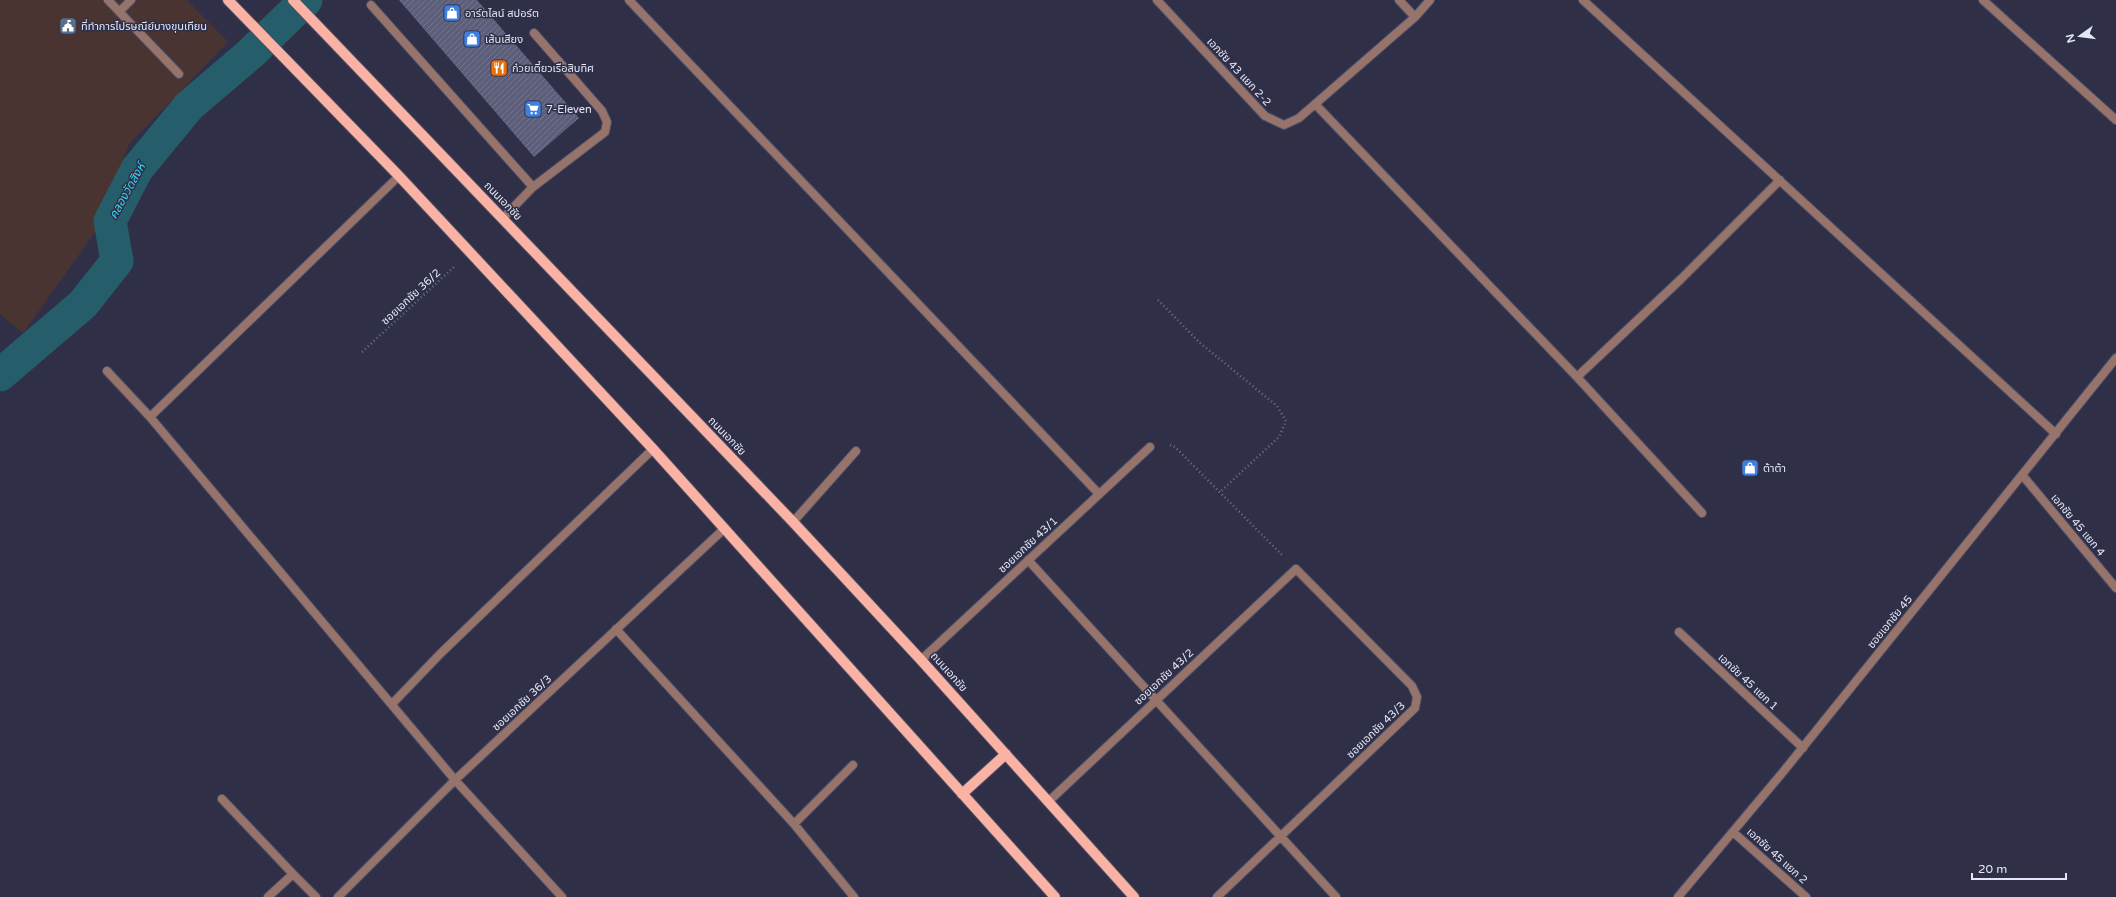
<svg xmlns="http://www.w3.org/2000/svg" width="2116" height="897" font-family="'Varela Round','Noto Sans Thai',sans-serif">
<defs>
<pattern id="building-hatch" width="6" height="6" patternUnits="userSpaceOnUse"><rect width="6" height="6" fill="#5d5e79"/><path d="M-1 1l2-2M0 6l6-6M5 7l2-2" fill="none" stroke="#74758d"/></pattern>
</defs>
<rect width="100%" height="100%" fill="#2f3048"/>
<path fill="#493432" d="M0 0H187L228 42 129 144 101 224 23 333 0 314Z"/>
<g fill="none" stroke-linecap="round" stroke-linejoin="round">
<path stroke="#255e6a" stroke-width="33" d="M0 375 83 304 117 261 110 221 137 169 189 106 250 54 306 0"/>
</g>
<path fill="url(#building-hatch)" d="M399 0H477L579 118 534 157Z"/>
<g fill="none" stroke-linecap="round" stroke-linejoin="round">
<defs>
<path id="lane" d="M108 0 179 74
M371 5 533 187
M120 11 131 0
M503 218 533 187 605 132 607 122 602 111 534 33"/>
<path id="street" d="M629 0 1099 494
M1157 0 1265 116 1284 125 1299 118 1415 17 1430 0
M1399 0 1415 17
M1583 0 2056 434
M1983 0 2116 120
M1315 104 1577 377 1702 513
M107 371 150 417 455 780 562 897
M1577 377 1681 279 1780 180
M150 417 399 176
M2023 476 2116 588
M793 522 856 451
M1028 560 1336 897
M616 629 794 824 854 897
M1679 632 1803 748
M921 660 1150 447
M392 704 440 654 653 449
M222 799 293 874
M1048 802 1296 569 1412 686 1417 697 1415 708 1217 897
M794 824 853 765
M1733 832 1806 897
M268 897 293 874 316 897
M338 897 455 780 725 528
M1678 897 1783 772 2116 358"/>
<path id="primary" d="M228 0 399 176 653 449 1055 897
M293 0 793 522 921 660 1134 897
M962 794 1006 754"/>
</defs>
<use href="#lane" stroke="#4c4d64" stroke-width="10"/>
<use href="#street" stroke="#4c4d64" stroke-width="10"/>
<use href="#primary" stroke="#4c4d64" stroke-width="12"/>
<path stroke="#707187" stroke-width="2.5" stroke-dasharray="1 3" stroke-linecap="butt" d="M1158 300 1200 343 1277 406 1286 421 1279 437 1220 492
M362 352 455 266
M1170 445 1175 447 1282 555"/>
<use href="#lane" stroke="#96736b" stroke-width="8"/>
<use href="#street" stroke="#96736b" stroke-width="8"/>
<use href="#primary" stroke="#f9b2a3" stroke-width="10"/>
</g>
<defs>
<symbol id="shop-square" viewBox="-11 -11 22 22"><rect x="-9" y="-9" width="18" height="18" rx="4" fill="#3f7fe0" stroke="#2f3048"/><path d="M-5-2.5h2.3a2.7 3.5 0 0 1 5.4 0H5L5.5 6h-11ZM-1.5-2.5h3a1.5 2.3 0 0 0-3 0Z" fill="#fff"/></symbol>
<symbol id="civic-square" viewBox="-11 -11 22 22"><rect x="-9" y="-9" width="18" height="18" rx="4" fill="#5c6f8a" stroke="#2f3048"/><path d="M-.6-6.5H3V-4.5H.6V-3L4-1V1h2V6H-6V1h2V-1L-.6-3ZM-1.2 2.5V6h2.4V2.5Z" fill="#fff"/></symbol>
<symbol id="restaurant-square" viewBox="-11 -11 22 22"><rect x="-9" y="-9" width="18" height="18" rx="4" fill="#e8710a" stroke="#2f3048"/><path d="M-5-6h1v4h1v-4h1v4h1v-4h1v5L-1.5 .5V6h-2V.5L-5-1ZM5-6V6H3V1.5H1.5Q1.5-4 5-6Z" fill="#fff"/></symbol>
<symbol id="supermarket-square" viewBox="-11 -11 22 22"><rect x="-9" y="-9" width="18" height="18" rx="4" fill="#3f7fe0" stroke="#2f3048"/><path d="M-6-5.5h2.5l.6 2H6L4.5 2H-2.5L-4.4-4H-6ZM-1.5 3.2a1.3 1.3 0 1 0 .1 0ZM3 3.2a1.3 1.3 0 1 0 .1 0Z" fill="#fff"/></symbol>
</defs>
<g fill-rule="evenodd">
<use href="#shop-square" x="442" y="3" width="20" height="20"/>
<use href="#civic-square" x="58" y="16" width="20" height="20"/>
<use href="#shop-square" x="462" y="29" width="20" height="20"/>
<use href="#restaurant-square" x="489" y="58" width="20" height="20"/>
<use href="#supermarket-square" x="523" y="99" width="20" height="20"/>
<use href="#shop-square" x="1740" y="458" width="20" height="20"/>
</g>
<g text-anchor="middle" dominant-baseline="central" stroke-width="3" stroke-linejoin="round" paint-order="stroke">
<g font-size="11" fill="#e4e6f6" stroke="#2f3048" text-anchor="start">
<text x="465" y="13">อาร์ตไลน์ สปอร์ต</text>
<text x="81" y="26">ที่ทำการไปรษณีย์บางขุนเทียน</text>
<text x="485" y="39">เส้นเสียง</text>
<text x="512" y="68">ก๋วยเตี๋ยวเรือสิบทิศ</text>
<text x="546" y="109">7-Eleven</text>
<text x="1763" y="468">ต้าต้า</text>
</g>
<g font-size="11" fill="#e4e6f6" stroke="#2f3048">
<text transform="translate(1239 72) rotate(47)">เอกชัย 43 แยก 2-2</text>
<text transform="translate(503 201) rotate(46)">ถนนเอกชัย</text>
<text transform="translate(411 297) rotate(-43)">ซอยเอกชัย 36/2</text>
<text transform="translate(727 436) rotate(46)">ถนนเอกชัย</text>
<text transform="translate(2078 525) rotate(50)">เอกชัย 45 แยก 4</text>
<text transform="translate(1028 545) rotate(-43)">ซอยเอกชัย 43/1</text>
<text transform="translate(1890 622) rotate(-51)">ซอยเอกชัย 45</text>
<text transform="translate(949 672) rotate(48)">ถนนเอกชัย</text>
<text transform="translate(1164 677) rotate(-43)">ซอยเอกชัย 43/2</text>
<text transform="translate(1748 682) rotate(43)">เอกชัย 45 แยก 1</text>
<text transform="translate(522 703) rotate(-43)">ซอยเอกชัย 36/3</text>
<text transform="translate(1376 730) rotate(-44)">ซอยเอกชัย 43/3</text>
<text transform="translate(1777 856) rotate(42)">เอกชัย 45 แยก 2</text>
</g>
<g font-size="12" font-style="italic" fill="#35d7f5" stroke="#2f3048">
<text transform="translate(127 191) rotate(-61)">คลองวัดสิงห์</text>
</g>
</g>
<g transform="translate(2080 36) rotate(256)" stroke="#2f3048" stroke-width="3" paint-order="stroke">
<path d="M0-3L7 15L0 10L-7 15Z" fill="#e4e6f6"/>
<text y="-6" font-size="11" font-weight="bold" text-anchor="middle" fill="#e4e6f6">N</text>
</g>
<path d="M1972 873v6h94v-6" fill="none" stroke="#e4e6f6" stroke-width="2"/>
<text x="1978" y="873" font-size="12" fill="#e4e6f6" stroke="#2f3048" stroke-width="3" paint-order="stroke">20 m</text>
</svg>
